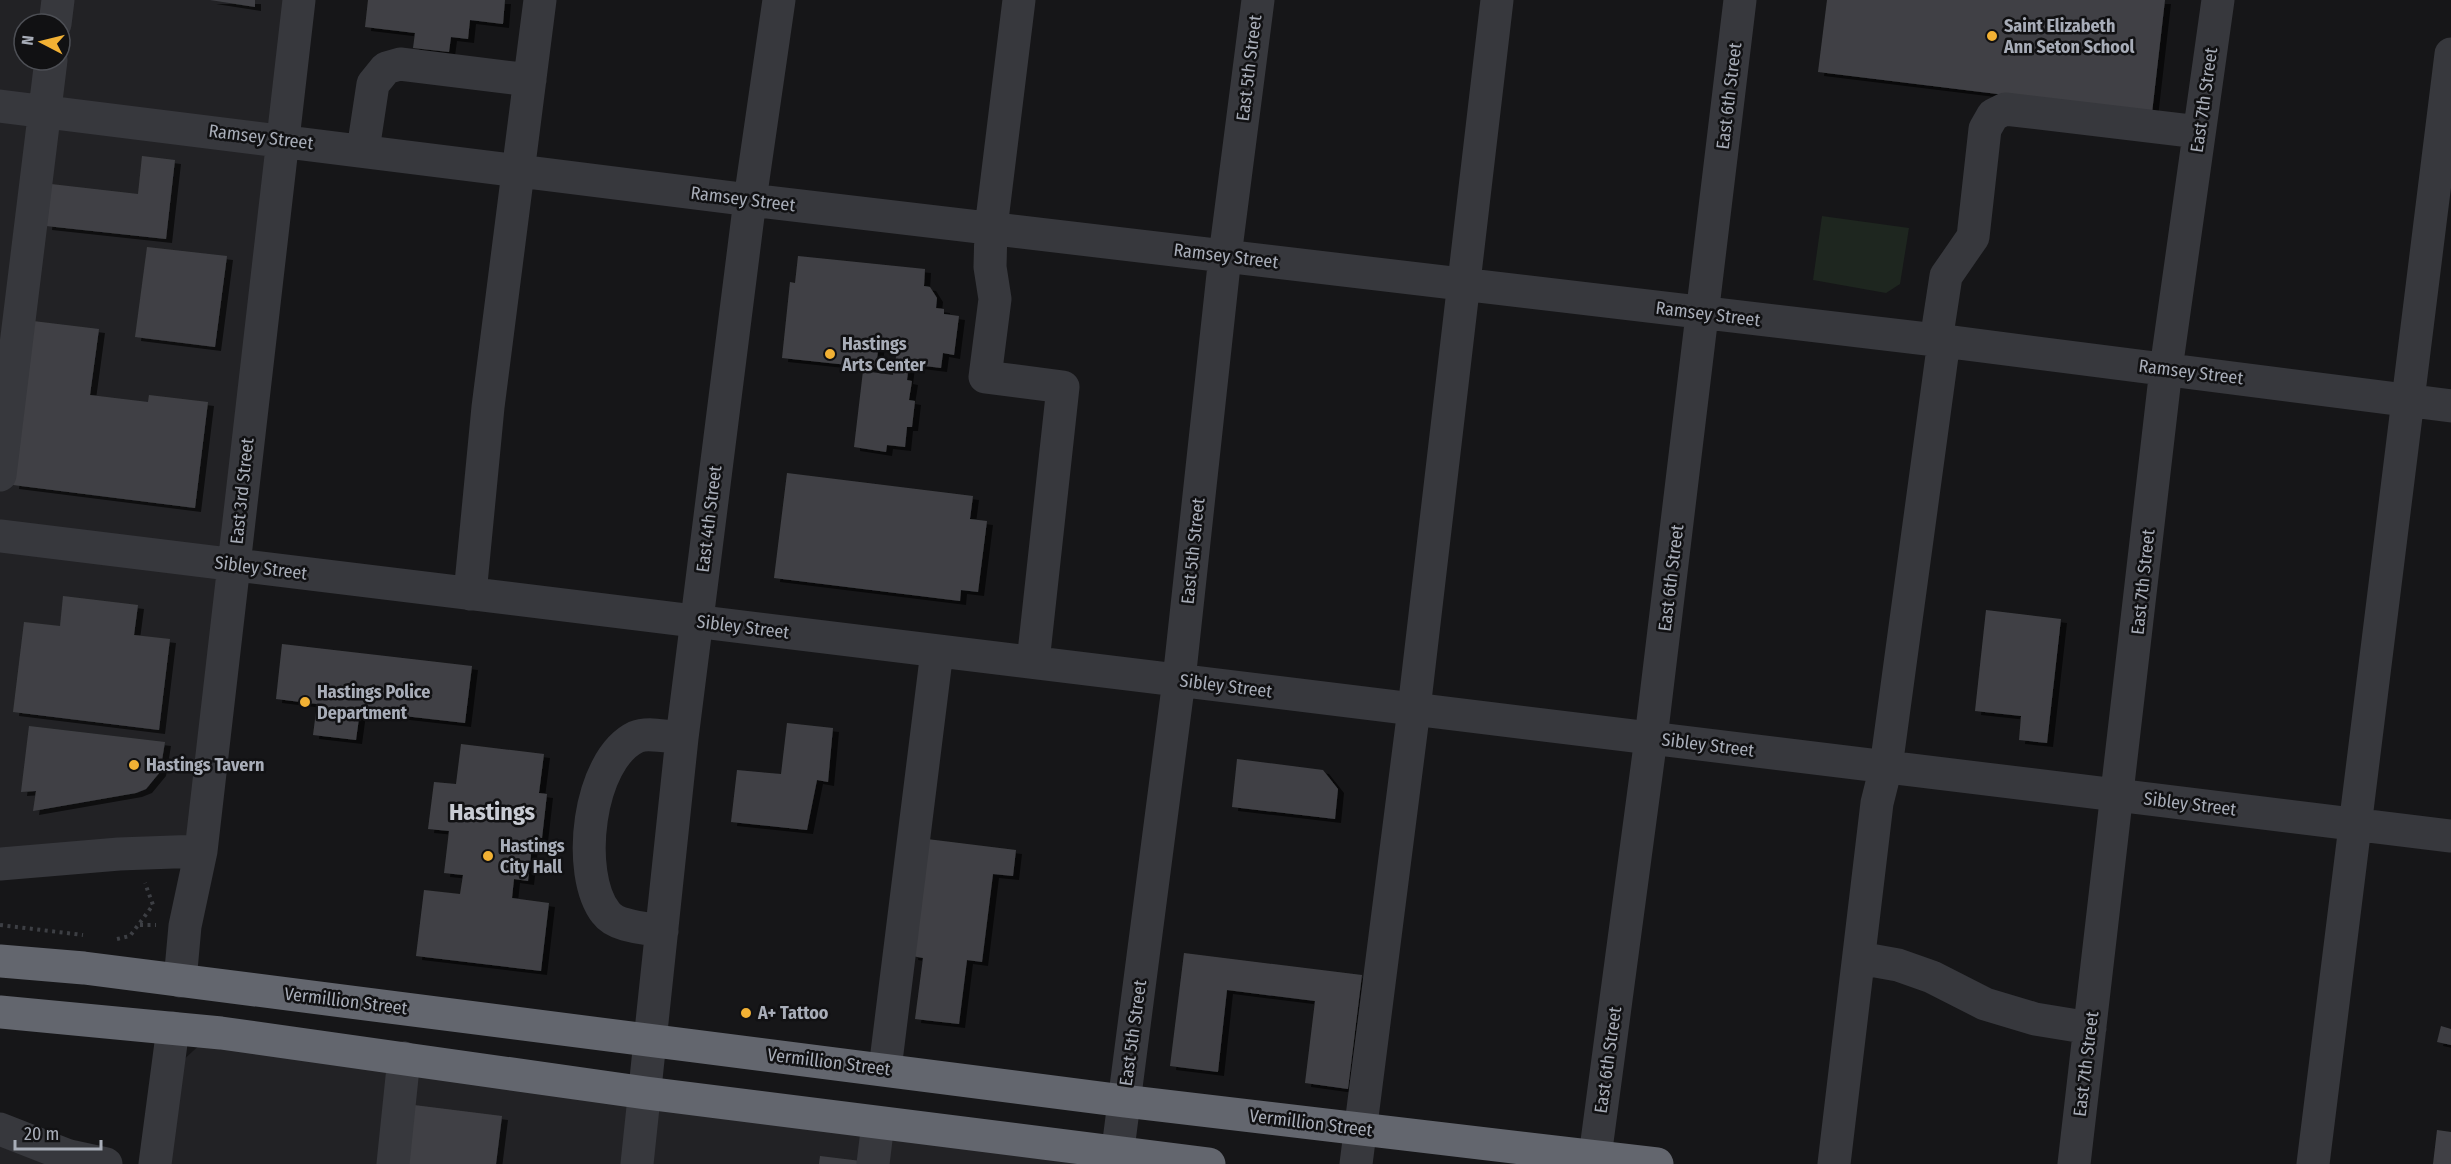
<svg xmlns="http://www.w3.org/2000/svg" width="2451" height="1164" font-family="'Fira Sans Condensed',sans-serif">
<defs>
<filter id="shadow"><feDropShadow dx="6" dy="4" stdDeviation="0" flood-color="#0009"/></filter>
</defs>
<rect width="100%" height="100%" fill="#161618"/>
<path fill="#222225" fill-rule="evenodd" d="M0 0H299L201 851 0 864ZM24 24H60V60H24Z
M206 1039 1116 1164H155L179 1064Z
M0 1129 106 1164H0Z"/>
<path fill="#1e261f" d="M1822 216 1909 228 1900 284 1886 293 1813 280Z"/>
<path fill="#404145" filter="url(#shadow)" d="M210 0H255V7Z
M368 0H505L503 24 470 20 468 39 451 37 449 52 413 48 415 33 365 27Z
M1827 0H2165L2152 113 1818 72Z
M142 156 175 160 166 239 46 226 51 184 138 194Z
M147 247 227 256 215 347 135 337Z
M798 256 925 269 924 286 930 287 937 298 936 308 944 309V314L959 316 954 355 943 353 941 368 909 364 907 380 912 381 909 400 915 401 912 427H907L905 447 887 445 886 452 854 447 863 371 893 375 897 351 890 343 879 342 876 368 782 358 790 282 795 283Z
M33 321 99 329 90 395 148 402 149 395 208 402 195 508 13 485Z
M787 473 973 496 970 519 987 521 978 592 961 590 960 601 774 578Z
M63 596 138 605 134 635 170 639 159 730 13 712 24 622 60 626Z
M1986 610 2061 619 2047 743 2019 740 2021 716 1975 711Z
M282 644 472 666 465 723 360 711 356 740 313 735 317 704 276 699Z
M787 723 833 728 828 782 817 780 807 830 731 822 737 770 781 774Z
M29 726 165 742 160 772 146 789 136 793 33 811 36 791 21 792Z
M461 744 544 754 539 793 547 794 542 838 533 837 528 881 514 879 512 898 549 903 541 971 416 956 424 890 460 894 463 875 444 873 449 831 428 829 434 782 456 784Z
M1237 759 1323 770 1338 789 1335 819 1232 807Z
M927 839 1016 850 1013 876 993 874 982 962 967 960 959 1024 915 1019 923 958 912 956Z
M1184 953 1362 975 1348 1089 1305 1083 1315 1001 1227 990 1218 1072 1170 1066Z
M2441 1026 2451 1029V1045L2437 1042Z
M414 1105 502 1116 496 1164H407Z
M2437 1130 2451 1132V1164H2433Z
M820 1156 861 1161 860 1164H819Z"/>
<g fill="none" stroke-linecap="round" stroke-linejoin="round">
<path stroke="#3d3f44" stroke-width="4" stroke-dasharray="3 4.5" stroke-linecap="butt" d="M0 925 83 935
M140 925H156
M117 939 130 936 153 905 145 883"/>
<path stroke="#37383d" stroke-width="33" d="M1019 0 991 228 990 267 995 299 985 377 1063 387 1033 662
M55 24 58 0
M0 106 750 200 1944 341 2451 406
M363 150 373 84 386 68 400 64 530 80
M1936 341 1946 276 1973 237 1985 129 1993 115 2005 109 2199 132
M0 475 51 60
M0 536 2451 836
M470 594 488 407 540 0
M0 864 119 854 201 851
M662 931C646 928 616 927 606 913 575 874 588 760 636 737 647 732 670 737 682 738
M1859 958 1898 965 1932 977 1985 1004 2035 1019 2090 1028
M180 981 185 926 201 851 299 0
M885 1069 937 651
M0 1129 69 1156 106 1164
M155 1164 173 1028
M393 1164 404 1058
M637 1164 682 738 750 200 779 0
M873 1164 878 1123
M1116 1164 1179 680 1225 256 1258 0
M1356 1164 1414 709 1497 0
M1594 1164 1651 738 1740 0
M1834 1164 1877 803 1886 767 1944 341
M2074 1164 2166 369 2218 0
M2313 1164 2451 54"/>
<path stroke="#63666e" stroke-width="33" d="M0 961 84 968 1124 1101 1657 1164
M0 1012 221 1033 646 1093 1209 1164"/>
</g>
<g fill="#f2b134" stroke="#111113" stroke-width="2">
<circle cx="1992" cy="36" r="6"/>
<circle cx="830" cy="354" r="6"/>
<circle cx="305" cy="702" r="6"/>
<circle cx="134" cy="765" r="6"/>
<circle cx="488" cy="856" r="6"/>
<circle cx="746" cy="1013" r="6"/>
</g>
<g text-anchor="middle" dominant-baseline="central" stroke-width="5" stroke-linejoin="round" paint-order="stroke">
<g font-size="18" font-weight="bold" fill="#a8adb8" stroke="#111113" text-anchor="start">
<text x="2004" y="26">Saint Elizabeth<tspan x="2004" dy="21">Ann Seton School</tspan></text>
<text x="842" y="344">Hastings<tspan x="842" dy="21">Arts Center</tspan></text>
<text x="317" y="692">Hastings Police<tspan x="317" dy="21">Department</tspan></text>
<text x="146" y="765">Hastings Tavern</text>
<text x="500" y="846">Hastings<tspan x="500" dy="21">City Hall</tspan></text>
<text x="758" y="1013">A+ Tattoo</text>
</g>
<g font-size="18" fill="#a8adb8" stroke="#111113">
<text transform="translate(1249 68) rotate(-83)">East 5th Street</text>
<text transform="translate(1729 96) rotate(-83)">East 6th Street</text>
<text transform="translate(2204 100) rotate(-82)">East 7th Street</text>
<text transform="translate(261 137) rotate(7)">Ramsey Street</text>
<text transform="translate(743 199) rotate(7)">Ramsey Street</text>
<text transform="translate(1226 256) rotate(7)">Ramsey Street</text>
<text transform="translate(1708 314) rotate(7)">Ramsey Street</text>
<text transform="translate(2191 372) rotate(7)">Ramsey Street</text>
<text transform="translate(242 491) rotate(-84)">East 3rd Street</text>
<text transform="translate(709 519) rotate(-83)">East 4th Street</text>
<text transform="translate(1193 551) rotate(-84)">East 5th Street</text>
<text transform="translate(261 568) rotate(7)">Sibley Street</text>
<text transform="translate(1671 578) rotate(-83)">East 6th Street</text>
<text transform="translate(2143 582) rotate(-84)">East 7th Street</text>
<text transform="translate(743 627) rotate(7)">Sibley Street</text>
<text transform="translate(1226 686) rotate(7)">Sibley Street</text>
<text transform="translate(1708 745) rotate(7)">Sibley Street</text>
<text transform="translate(2190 804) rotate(7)">Sibley Street</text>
<text transform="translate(346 1001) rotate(7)">Vermillion Street</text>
<text transform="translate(1133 1033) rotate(-82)">East 5th Street</text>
<text transform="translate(1608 1060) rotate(-82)">East 6th Street</text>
<text transform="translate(829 1062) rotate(7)">Vermillion Street</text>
<text transform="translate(2086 1064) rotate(-83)">East 7th Street</text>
<text transform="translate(1311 1123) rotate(7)">Vermillion Street</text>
</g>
<g font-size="24" font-weight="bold" fill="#c9ccd4" stroke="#111113">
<text x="492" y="812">Hastings</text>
</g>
</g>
<g transform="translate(42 42) rotate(277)"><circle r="28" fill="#111113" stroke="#4d4f55" stroke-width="1.5"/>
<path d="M0-4.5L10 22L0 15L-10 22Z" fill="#f2b134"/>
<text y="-9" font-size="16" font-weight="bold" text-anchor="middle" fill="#a8adb8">N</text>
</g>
<path d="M15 1140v9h86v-9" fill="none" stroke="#a8adb8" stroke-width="3"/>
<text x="24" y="1140" font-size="18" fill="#a8adb8" stroke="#111113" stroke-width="4.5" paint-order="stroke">20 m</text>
</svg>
